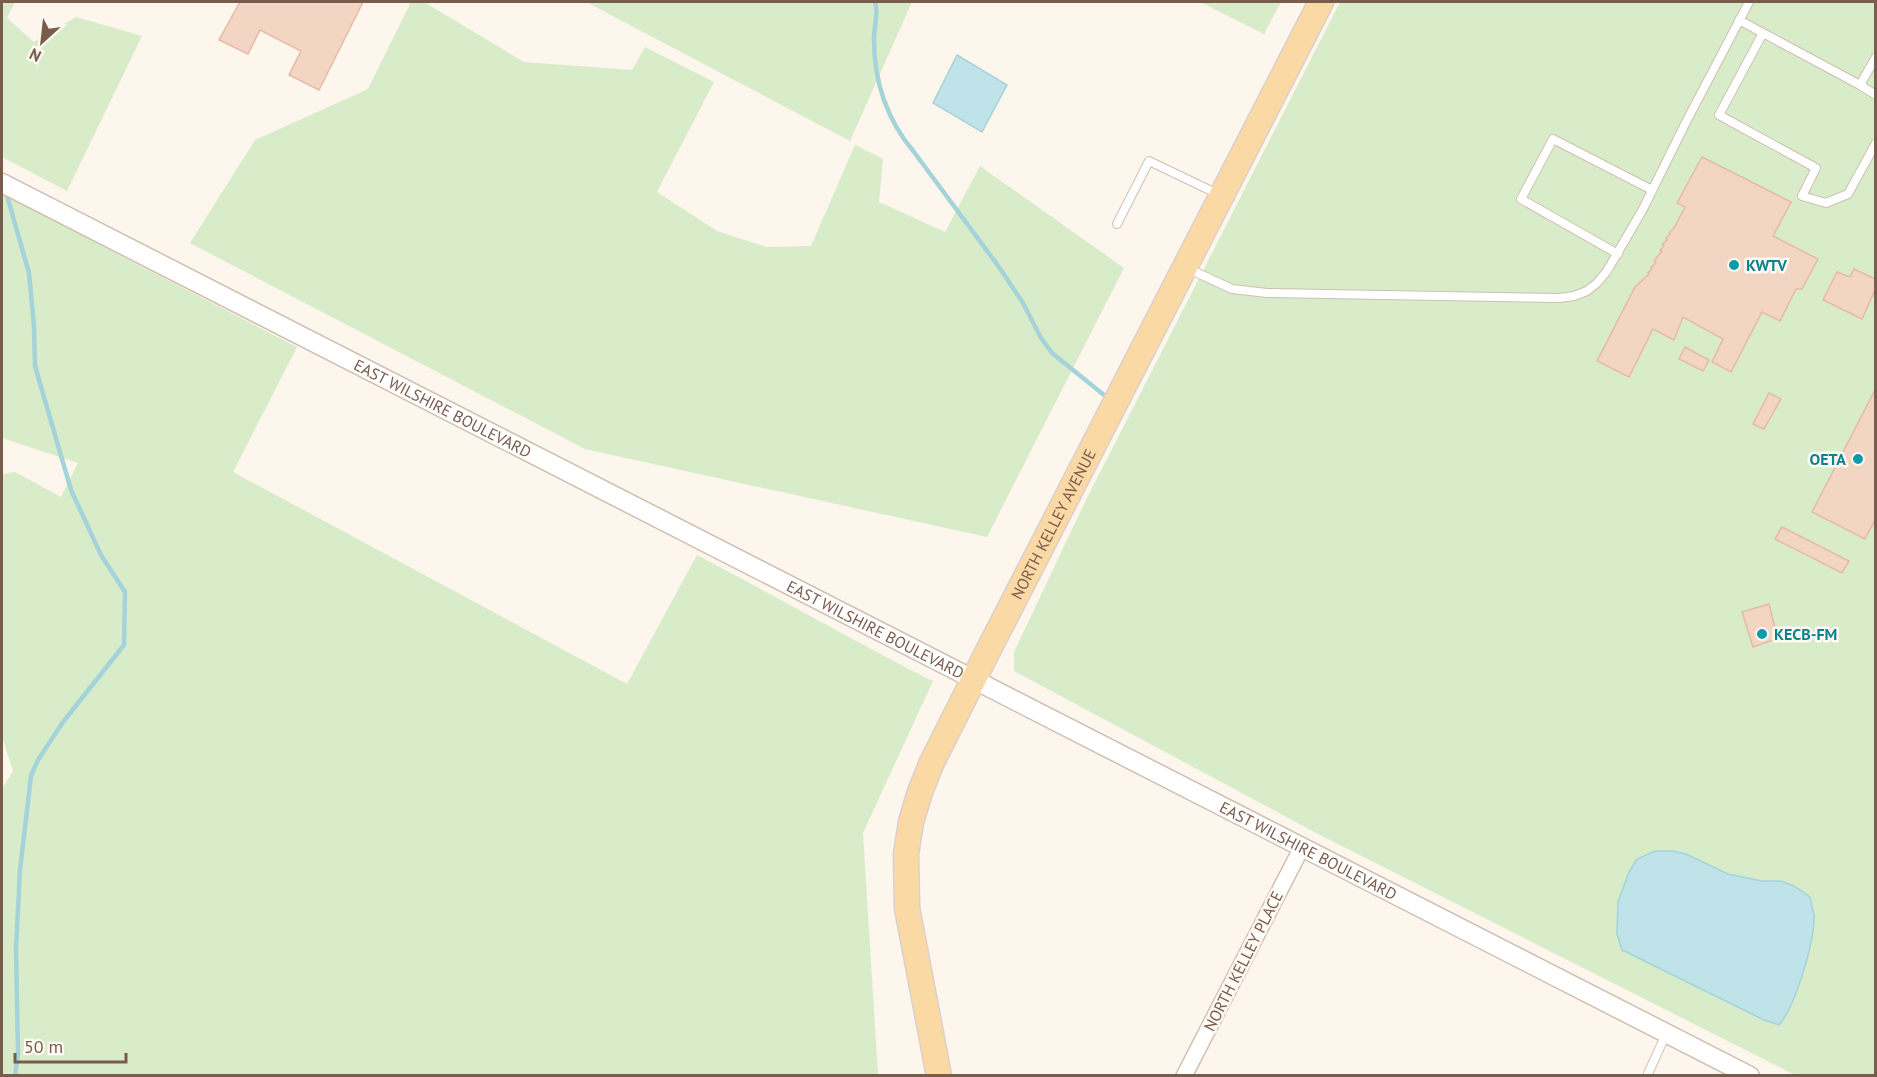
<svg xmlns="http://www.w3.org/2000/svg" width="1877" height="1077" font-family="'PT Sans',sans-serif">
<rect width="100%" height="100%" fill="#fdf6ec"/>
<path fill="#d8ecc9" d="M2 2H15L7 18 34 42 76 17 142 36 67 191 2 157Z
M411 2H424L524 62 632 70 645 47 714 82 657 192 717 231 766 247 811 246 855 145 883 159 879 202 945 232 980 166 1124 268 987 537 585 449 190 243 255 140 368 89Z
M586 2H912L850 141Z
M1200 2H1281L1264 34Z
M1340 2H1875V1075H1795L1318 834 1014 671V652L1084 504Z
M2 194 297 347 233 472 627 684 697 555C776 596 853 641 933 681L863 833 878 1075H2V789L13 771 2 737V474L15 472 61 497 78 463 2 438Z"/>
<path fill="#bfe3e8" stroke="#a5d3da" stroke-width="1.5" d="M957 55 1007 85 982 132 933 103Z
M1655 851H1673L1686 854 1728 874 1762 881H1781L1794 886 1810 897C1811 903 1813 910 1814 915 1815 941 1795 1007 1779 1025L1764 1020 1622 950 1617 934 1618 902 1629 872 1637 859Z"/>
<g fill="none" stroke-linecap="round" stroke-linejoin="round">
<path stroke="#a5d3da" stroke-width="4.5" d="M875 2C879 13 874 26 874 39 874 81 886 119 914 152L999 267 1023 303 1041 338 1052 353 1104 395
M6 192 29 273 34 326 35 366 71 490 101 555 125 592 124 645 63 722 38 760 31 776 20 870 16 948 18 1054 15 1076"/>
</g>
<path fill="#f3d5c3" stroke="#e6bba3" stroke-width="1.5" d="M240 2H363L319 90 289 75 301 51 260 30 248 54 219 40Z
M1702 157 1791 202 1773 236 1818 259 1802 289H1796L1780 321 1762 312 1731 372 1712 362 1723 339 1683 317 1674 340 1653 329 1629 377 1597 361 1635 287 1649 274 1648 273 1652 268 1651 267 1656 263 1654 261 1662 251 1660 250 1664 246 1662 244 1667 240 1666 238 1670 234 1669 233 1674 228 1685 207 1677 203Z
M1854 269 1875 279V290L1862 319 1823 300 1837 272 1850 277Z
M1685 347 1709 360 1703 371 1679 359Z
M1875 390V520L1865 539 1812 512Z
M1769 393 1781 399 1764 429 1753 424Z
M1782 527 1849 561 1842 573 1775 539Z
M1769 604 1775 628 1773 629 1776 639 1753 647 1742 612Z"/>
<g fill="none" stroke-linecap="round" stroke-linejoin="round">
<defs>
<path id="service" d="M1739 20 1763 33 1719 115 1816 168 1802 196 1826 203 1848 194 1876 143
M1763 33 1860 85
M1876 57 1860 85 1876 95
M1117 224 1149 161 1220 195
M1618 254 1521 199 1553 139 1652 190
M1189 269 1232 289 1267 293 1559 298 1574 296 1587 291 1597 283 1607 271 1643 209 1685 124 1749 2
M1647 1076 1666 1034"/>
<path id="minor" d="M1184 1076 1302 847"/>
<g id="tertiary">
<path id="s1" d="M2 183 1750 1076"/>
</g>
<g id="primary">
<path id="s2" d="M939 1076 907 908 906 854 911 822 920 792 932 762 990 647 1321 2"/>
</g>
</defs>
<use href="#service" stroke="#d1beb0" stroke-width="10"/>
<use href="#minor" stroke="#d1beb0" stroke-width="18"/>
<use href="#tertiary" stroke="#d1beb0" stroke-width="21"/>
<use href="#primary" stroke="#dad1cd" stroke-width="27"/>
<use href="#service" stroke="#fff" stroke-width="8"/>
<use href="#minor" stroke="#fff" stroke-width="15"/>
<use href="#tertiary" stroke="#fff" stroke-width="18"/>
<use href="#primary" stroke="#fbd9a5" stroke-width="24"/>
</g>
<g fill="#0f9aa8" stroke="#fffaf3" stroke-width="2">
<circle cx="1734" cy="265" r="6"/>
<circle cx="1858" cy="459" r="6"/>
<circle cx="1762" cy="634" r="6"/>
</g>
<g text-anchor="middle" dominant-baseline="central" stroke-width="5" stroke-linejoin="round" paint-order="stroke">
<g font-size="16" font-weight="bold" fill="#0d838f" stroke="#fffaf3" text-anchor="start">
<text x="1746" y="265">KWTV</text>
<text x="1846" y="459" text-anchor="end">OETA</text>
<text x="1774" y="634">KECB-FM</text>
</g>
<g font-size="16" fill="#7a5c4d" stroke="#fffaf3">
<text stroke="none"><textPath href="#s1" startOffset="495">EAST WILSHIRE BOULEVARD</textPath></text>
<text stroke="none"><textPath href="#s2" startOffset="588">NORTH KELLEY AVENUE</textPath></text>
<text stroke="none"><textPath href="#s1" startOffset="981">EAST WILSHIRE BOULEVARD</textPath></text>
<text stroke="none"><textPath href="#s1" startOffset="1467">EAST WILSHIRE BOULEVARD</textPath></text>
<text transform="translate(1243 961) rotate(-63)">NORTH KELLEY PLACE</text>
</g>
</g>
<rect width="1877" height="1077" fill="none" stroke="#7a5c4d" stroke-width="6"/>
<g transform="translate(42 42) rotate(207)" stroke="#fffaf3" stroke-width="4.5" paint-order="stroke">
<path d="M0-4.5L10 22L0 15L-10 22Z" fill="#7a5c4d"/>
<text y="-9" font-size="16" font-weight="bold" text-anchor="middle" fill="#7a5c4d">N</text>
</g>
<path d="M15 1053v9h111v-9" fill="none" stroke="#7a5c4d" stroke-width="3"/>
<text x="24" y="1053" font-size="18" fill="#7a5c4d" stroke="#fffaf3" stroke-width="4.5" paint-order="stroke">50 m</text>
</svg>
